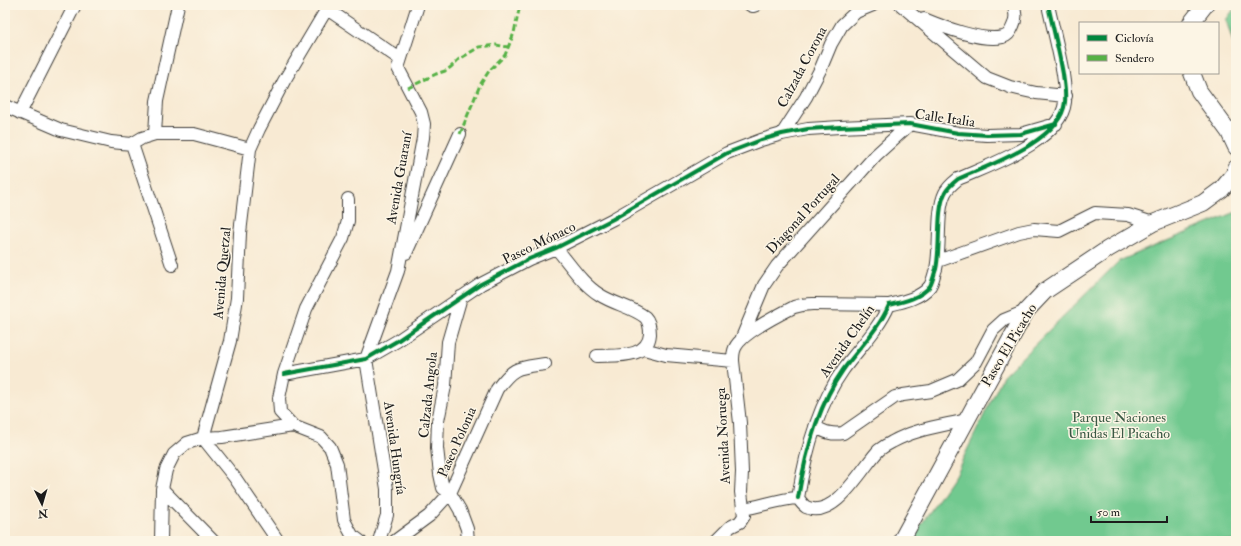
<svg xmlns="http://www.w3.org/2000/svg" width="1241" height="546" font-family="'IM FELL Double Pica',serif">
<rect width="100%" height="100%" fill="#fcf5e5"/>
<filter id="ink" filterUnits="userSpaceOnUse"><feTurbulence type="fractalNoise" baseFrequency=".025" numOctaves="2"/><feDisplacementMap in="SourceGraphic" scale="8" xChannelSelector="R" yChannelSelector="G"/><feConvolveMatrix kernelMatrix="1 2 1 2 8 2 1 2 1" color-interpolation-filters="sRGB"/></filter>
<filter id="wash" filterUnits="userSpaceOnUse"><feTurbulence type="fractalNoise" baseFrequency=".012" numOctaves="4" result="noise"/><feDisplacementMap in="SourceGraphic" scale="16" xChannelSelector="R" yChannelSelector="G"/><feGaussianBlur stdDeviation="0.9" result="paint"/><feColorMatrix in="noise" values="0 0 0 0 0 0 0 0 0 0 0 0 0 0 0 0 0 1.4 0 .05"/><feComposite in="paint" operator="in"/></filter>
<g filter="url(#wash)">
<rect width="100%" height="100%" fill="#f8ead3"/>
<path fill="#71c98f" stroke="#467256" d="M1236 6V52L1226 20Z
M1236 212V541H910L955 475 1003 376 1119 261Z"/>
</g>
<g filter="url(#ink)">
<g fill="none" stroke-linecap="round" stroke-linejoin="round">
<defs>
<path id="street" d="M750 5 753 6 756 5
M901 5 987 78 1010 87 1036 93 1066 96
M327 9 400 59
M924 19C943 27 983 42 1003 37 1008 36 1011 31 1013 26 1016 20 1016 12 1013 5
M5 106 61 130 111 142 132 144 142 138 155 134H194L250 149
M20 113 75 5
M155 134 157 101 178 5
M782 134 806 97 821 68 831 44 842 25 856 12 873 5
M132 144 172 265
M556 248C570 264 582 284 600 295 614 304 632 307 645 317 649 321 650 328 650 334 648 359 616 355 597 356
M406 253 460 134
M938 261 1019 232 1034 229 1059 231 1095 213 1128 215 1153 223
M461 297 448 342 445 386 438 421 437 448 440 474 443 488 450 493 460 510 467 529 468 541
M741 340 764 285 777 266 876 155 910 124
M644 349 666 355 733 361C733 357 733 352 735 348 741 334 780 314 794 307 800 305 806 304 813 304L889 305
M284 374 366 359 397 341 481 284 529 259 556 248 613 219 727 153 761 140 782 134 808 129 840 127 910 124 958 133 987 135 1021 134 1056 124
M293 426 280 412 279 398 284 374 306 309 343 238 348 221V199
M815 427C825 432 832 435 843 433L895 397 903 395 931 391 957 380 976 362 993 330 1004 320 1026 311
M203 438 230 341 237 298 240 233 250 149 259 129 284 81 325 12 328 5
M203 438 235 478 278 541
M162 489 213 541
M798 498C805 455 818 405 843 370 858 349 879 329 889 305 902 302 921 298 930 286 933 281 934 274 936 269 941 247 936 211 945 193 948 187 953 183 958 179 989 165 1061 141 1065 102 1066 92 1064 83 1063 74 1059 51 1053 28 1048 5
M798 498C800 501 803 505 806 507 835 521 863 466 879 450 883 447 888 444 892 442 915 429 941 426 966 420
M743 509C762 506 779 499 798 498
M161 541 162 489 166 470 174 454 187 443 203 438 222 437 293 426 321 437 330 447 337 464 344 520 352 535 360 541
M379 541 387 515V489L366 359 398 271 423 138 424 124 421 112 398 68 418 5
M395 541 429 516 450 493 497 389C514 366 518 368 545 364
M716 541 730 527 740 522 744 516 741 492 742 472 740 423 733 361"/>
<path id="secondary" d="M1191 23 1205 5
M1192 73 1199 91 1229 132 1236 147
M901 541 1026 311 1045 291 1108 249 1153 223 1203 203 1222 189 1236 172V168"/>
</defs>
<use href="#street" stroke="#3d3b37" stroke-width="14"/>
<use href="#secondary" stroke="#3d3b37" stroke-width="18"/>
<use href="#street" stroke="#fff" stroke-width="12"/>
<use href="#secondary" stroke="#fff" stroke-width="16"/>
<path stroke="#55b145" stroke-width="3" stroke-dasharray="6 3" stroke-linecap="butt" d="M408 88 436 74 445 71 451 67 458 60 479 47 496 45 508 47
M460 134 480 85 489 71 505 55 514 33 520 5"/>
<defs>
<path id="cycleway" d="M284 374 366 359 397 341 481 284 529 259 556 248 613 219 727 153 761 140 782 134 808 129 840 127 910 124 958 133 987 135 1021 134 1056 124
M798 498C805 455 818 405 843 370 858 349 879 329 889 305 902 302 921 298 930 286 933 281 934 274 936 269 941 247 936 211 945 193 948 187 953 183 958 179 989 165 1061 141 1065 102 1066 92 1064 83 1063 74 1059 51 1053 28 1048 5"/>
</defs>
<use href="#cycleway" stroke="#fcf5e5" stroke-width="6"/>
<use href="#cycleway" stroke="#00873e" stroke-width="4"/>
</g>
</g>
<g text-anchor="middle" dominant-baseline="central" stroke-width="3" stroke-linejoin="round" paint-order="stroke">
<g font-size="14" fill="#1c1c1c" stroke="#fcf5e5">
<text transform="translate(802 67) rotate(-62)">Calzada Corona</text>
<text transform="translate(945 118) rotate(8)">Calle Italia</text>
<text transform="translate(399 178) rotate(-80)">Avenida Guaraní</text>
<text transform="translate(803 214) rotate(-48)">Diagonal Portugal</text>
<text transform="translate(539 243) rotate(-26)">Paseo Mónaco</text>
<text transform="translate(222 273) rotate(-85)">Avenida Quetzal</text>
<text transform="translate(847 341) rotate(-55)">Avenida Chelín</text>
<text transform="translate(1009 345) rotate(-59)">Paseo El Picacho</text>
<text transform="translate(428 395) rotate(-84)">Calzada Angola</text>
<text transform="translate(723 436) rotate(-93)">Avenida Noruega</text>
<text transform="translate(457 442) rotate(-66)">Paseo Polonia</text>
<text transform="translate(395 448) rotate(82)">Avenida Hungría</text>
</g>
<g font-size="14" fill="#3a5944" stroke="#fcf5e5">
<text x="1119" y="417">Parque Naciones<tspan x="1119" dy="16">Unidas El Picacho</tspan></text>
</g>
</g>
<rect width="1241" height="546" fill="none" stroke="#fcf5e5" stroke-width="20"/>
<rect x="1079" y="22" width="140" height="52" fill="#fcf5e5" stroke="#a29e95"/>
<rect x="1087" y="35" width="20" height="6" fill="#00873e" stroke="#a29e95"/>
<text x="1115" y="42" font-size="12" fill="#1c1c1c">Ciclovía</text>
<rect x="1087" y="55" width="20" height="6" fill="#55b145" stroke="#a29e95"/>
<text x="1115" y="62" font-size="12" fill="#1c1c1c">Sendero</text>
<g transform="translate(42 504) rotate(175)" stroke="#fcf5e5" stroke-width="3" paint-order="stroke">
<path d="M0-3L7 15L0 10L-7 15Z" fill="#1c1c1c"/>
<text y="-6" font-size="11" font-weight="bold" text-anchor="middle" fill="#1c1c1c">N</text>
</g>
<path d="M1091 516v6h76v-6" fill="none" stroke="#1c1c1c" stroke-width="2"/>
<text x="1097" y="516" font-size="12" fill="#1c1c1c" stroke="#fcf5e5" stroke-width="3" paint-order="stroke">50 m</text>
</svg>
